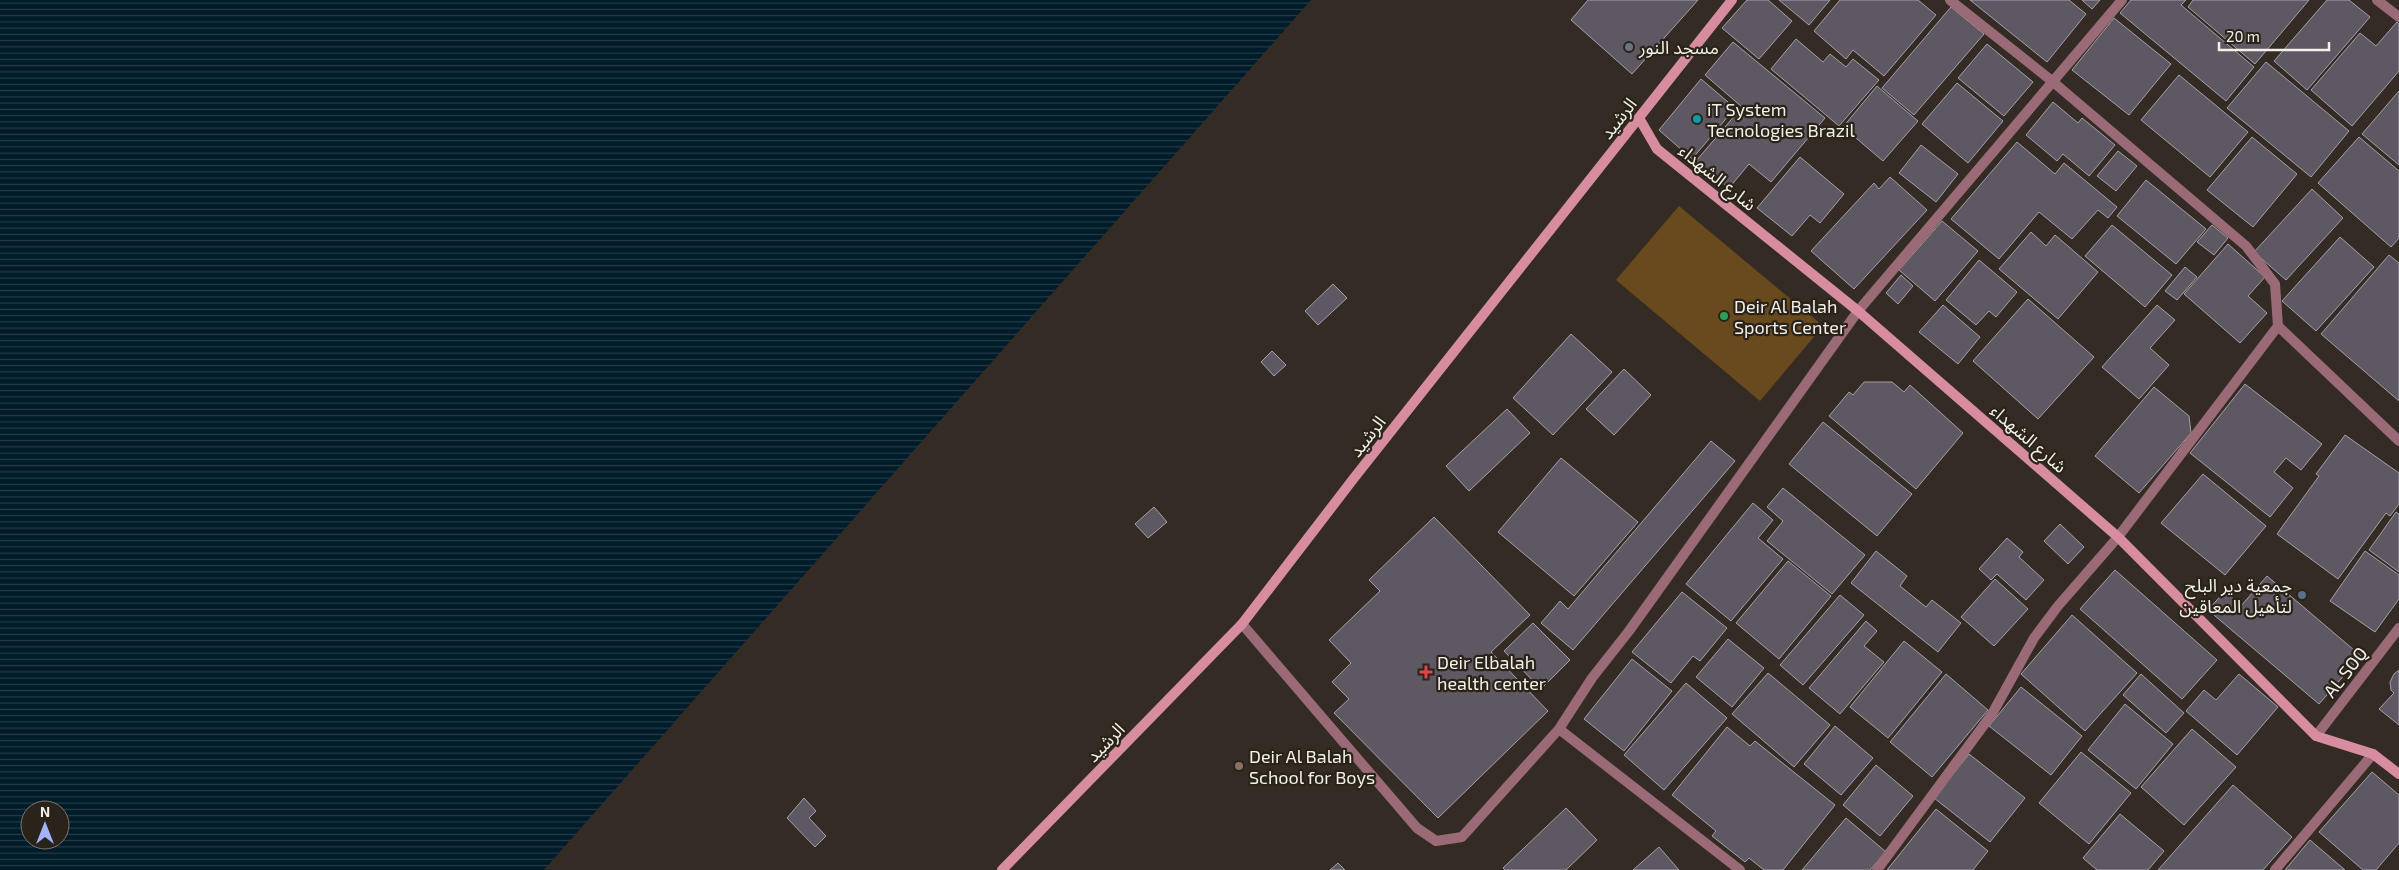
<svg xmlns="http://www.w3.org/2000/svg" width="2399" height="870" font-family="'Exo 2','Noto Sans Arabic',sans-serif">
<defs>
<pattern id="water-rules" width="6" height="5" patternUnits="userSpaceOnUse" patternTransform="scale(1.25)"><rect width="6" height="5" fill="#001b29"/><path d="M0 2.5h6" fill="none" stroke="#263c48"/></pattern>
</defs>
<rect width="100%" height="100%" fill="#342c24"/>
<path fill="#69491e" d="M1679 206 1823 326 1760 401 1616 280Z"/>
<path fill="url(#water-rules)" fill-rule="evenodd" d="M0 0H1311L544 870H0ZM30 810H60V840H30Z"/>
<path fill="#5e5863" stroke="#a59fab" d="M1588 0H1698L1632 74 1571 20Z
M1747 0H1768L1792 21 1759 59 1722 28Z
M1779 0H1830L1809 25Z
M1840 0H1918L1936 15 1884 76 1853 50 1846 59 1814 31Z
M1970 0H2069L2086 14 2047 62Z
M2082 0H2100L2092 9Z
M2131 0H2186L2181 5 2254 67 2226 101 2120 13Z
M2193 0H2309L2255 64 2188 7Z
M2327 0H2349L2370 17 2307 90 2274 61Z
M1951 7 1984 34 1914 115 1882 88Z
M2114 18 2171 64 2129 115 2072 70Z
M2397 22 2399 24V71L2352 126 2311 90 2360 33 2376 46Z
M1796 39 1823 62 1830 54 1846 67 1853 59 1879 80 1839 126 1771 69Z
M1733 42 1825 118 1771 182 1749 164 1729 188 1696 161 1742 107 1705 75Z
M1987 44 2033 82 2004 116 1958 78Z
M2266 62 2349 131 2311 177 2227 108Z
M2179 75 2248 132 2210 177 2141 120Z
M1701 79 1735 108 1692 159 1659 130Z
M1957 83 2003 121 1968 163 1922 124Z
M1877 86 1918 121 1883 161 1843 127Z
M2399 91V165L2362 134Z
M2053 102 2078 123 2082 118 2115 145 2089 176 2063 154 2057 161 2026 135Z
M2252 137 2297 174 2253 227 2207 190Z
M2359 137 2399 171V238L2391 247 2318 183Z
M2017 142 2055 174 2064 163 2117 207 2108 218 2098 210 2072 239 2039 212 1999 259 1951 219Z
M1921 145 1958 174 1936 202 1899 173Z
M2118 151 2137 166 2116 191 2097 176Z
M1800 157 1844 194 1820 223 1810 215 1792 236 1757 208Z
M1890 177 1927 210 1854 289 1811 251 1874 183 1879 189Z
M2146 180 2206 229 2176 264 2117 216Z
M2312 189 2343 218 2286 280 2254 252Z
M1942 221 1978 251 1935 301 1899 270Z
M2112 225 2172 275 2145 307 2085 256Z
M2212 225 2228 238 2214 255 2197 242Z
M2031 232 2046 246 2055 235 2098 272 2058 319 1999 269Z
M2340 237 2374 267 2316 331 2282 301Z
M2228 244 2265 277 2248 296 2267 313 2240 343 2184 294Z
M2389 255 2399 263V401L2321 334Z
M1979 260 2017 292 1996 317 1989 311 1976 325 1946 300Z
M2185 267 2197 277 2177 300 2165 291Z
M1901 275 1913 286 1898 304 1886 293Z
M1333 284 1347 298 1318 325 1305 311Z
M2028 299 2094 357 2038 419 1973 361Z
M1943 305 1980 337 1958 364 1919 332Z
M2157 305 2175 320 2150 348 2169 365 2139 399 2102 367Z
M1571 334 1612 372 1553 435 1513 398Z
M1272 351 1286 365 1274 376 1261 362Z
M1624 369 1651 395 1614 435 1586 409Z
M1864 382H1892L1904 392 1910 385 1963 433 1916 489 1829 416 1849 392 1853 395Z
M2245 384 2322 444 2301 470 2286 458 2274 472 2293 488 2270 517 2190 453Z
M2154 387 2189 416 2191 433 2139 493 2095 456Z
M1507 409 1530 433 1469 491 1446 466Z
M1823 422 1912 494 1877 536 1789 464Z
M2345 435 2399 473V504L2390 516 2386 513 2338 579 2277 534 2319 476 2316 474Z
M1711 441 1735 461 1573 650 1541 623 1560 601 1568 609Z
M1561 458 1638 522 1574 596 1498 532Z
M2203 474 2266 526 2225 575 2161 523Z
M1783 488 1865 555 1832 594 1767 541 1783 521 1767 507Z
M1753 503 1773 520 1758 538 1783 559 1731 621 1686 584Z
M1154 507 1167 522 1148 538 1135 524Z
M2396 512 2399 514V572L2369 550Z
M1434 517 1530 615 1491 652 1548 711 1438 818 1334 713 1349 699 1332 682 1351 663 1329 640 1380 591 1369 580Z
M2060 524 2084 547 2068 564 2044 541Z
M2007 538 2023 552 2019 557 2044 580 2026 600 1997 574 1991 580 1979 569Z
M1876 551 1907 576 1900 586 1926 607 1932 600 1961 623 1938 652 1851 583Z
M2365 551 2399 575V599L2375 632 2330 601Z
M1788 561 1831 596 1779 659 1736 623Z
M2115 570 2217 660 2182 699 2080 609Z
M2267 576 2361 656 2319 704 2208 610 2225 591 2241 606Z
M1995 579 2028 609 1994 646 1961 617Z
M1682 592 1727 628 1700 661 1693 656 1671 683 1632 652Z
M1840 595 1864 615 1803 685 1780 665Z
M2072 615 2137 673 2085 731 2021 674Z
M1866 621 1877 631 1864 646 1884 662 1840 714 1809 688Z
M1533 623 1570 660 1541 689 1504 651Z
M1728 639 1764 668 1732 707 1696 677Z
M1904 641 1942 672 1888 738 1850 707Z
M1632 659 1672 691 1624 751 1584 719Z
M2399 670V725L2379 709 2394 693 2391 690 2390 682 2394 674Z
M1768 673 1830 725 1794 767 1732 714Z
M1946 674 1988 710 1932 777 1890 742Z
M2141 674 2184 713 2166 733 2123 695Z
M2239 674 2278 707 2237 755 2186 711 2204 690 2216 700Z
M1686 683 1727 718 1664 790 1624 755Z
M2021 687 2082 736 2051 775 1989 726Z
M2125 704 2173 744 2136 789 2088 750Z
M1835 726 1873 758 1841 795 1804 764Z
M1727 727 1750 746 1755 741 1835 805 1783 870H1764L1749 858 1745 862 1712 836 1716 831 1672 795Z
M2192 729 2236 767 2184 825 2141 787Z
M2081 752 2131 793 2089 844 2039 803Z
M1969 754 2025 798 1990 842 1934 798Z
M1876 765 1913 796 1880 836 1843 805Z
M2372 772 2399 795V843L2376 870H2363L2319 832Z
M2233 785 2292 837 2263 870H2158Z
M804 798 816 811 809 818 826 836 815 847 787 818Z
M1566 808 1597 840 1566 870H1505L1503 868Z
M1936 809 1988 851 1973 870H1887Z
M2120 814 2164 851 2148 870H2097L2083 858Z
M1846 818 1886 852 1870 870H1802Z
M2310 840 2345 870H2285Z
M1659 847 1679 870H1633Z
M1338 863 1345 870H1330Z"/>
<g fill="none" stroke-linecap="round" stroke-linejoin="round">
<path stroke="#9a6b76" stroke-width="10" d="M1950 0 2052 81"/>
<path stroke="#9a6b76" stroke-width="10" d="M2377 0 2399 17
M2052 81 2246 246 2275 284 2278 326 2399 441
M1242 624 1417 828 1436 841 1462 837 1559 729 1592 678 1629 631 1858 311 2122 0
M1559 729 1740 870
M2316 736 2399 628
M1877 870 1992 714 2034 638 2058 606 2118 537 2278 326
M2275 870 2373 754"/>
<path stroke="#d78d9f" stroke-width="10" d="M1639 118 1657 149 1858 311 2118 537 2316 736 2373 754 2399 774
M1002 870 1242 624 1354 478 1732 0"/>
</g>
<circle fill="#6b7280" stroke="#2a231a" stroke-width="2" cx="1629" cy="47" r="5"/>
<circle fill="#0f9aa8" stroke="#2a231a" stroke-width="2" cx="1697" cy="119" r="5"/>
<circle fill="#2e9e5b" stroke="#2a231a" stroke-width="2" cx="1724" cy="316" r="5"/>
<circle fill="#5c6f8a" stroke="#2a231a" stroke-width="2" cx="2302" cy="595" r="5"/>
<path fill="#e0444e" stroke="#2a231a" stroke-width="2" d="M1423.5 664.5h5v5h5v5h-5v5h-5v-5h-5v-5h5z"/>
<circle fill="#8d6e63" stroke="#2a231a" stroke-width="2" cx="1239" cy="766" r="5"/>
<g text-anchor="middle" dominant-baseline="central" stroke-width="4.5" stroke-linejoin="round" paint-order="stroke">
<g font-size="18" fill="#f4efe9" stroke="#2a231a" text-anchor="start">
<text x="1639" y="47">مسجد النور</text>
<text x="1707" y="109">iT System<tspan x="1707" dy="21">Tecnologies Brazil</tspan></text>
<text x="1734" y="306">Deir Al Balah<tspan x="1734" dy="21">Sports Center</tspan></text>
<text x="2292" y="585" text-anchor="end">جمعية دير البلح<tspan x="2292" dy="21">لتأهيل المعاقين</tspan></text>
<text x="1437" y="662">Deir Elbalah<tspan x="1437" dy="21">health center</tspan></text>
<text x="1249" y="756">Deir Al Balah<tspan x="1249" dy="21">School for Boys</tspan></text>
</g>
<g font-size="18" fill="#f4efe9" stroke="#2a231a">
<text transform="translate(1618 118) rotate(-52)">الرشيد</text>
<text transform="translate(1718 177) rotate(39)">شارع الشهداء</text>
<text transform="translate(1367 436) rotate(-52)">الرشيد</text>
<text transform="translate(2029 438) rotate(41)">شارع الشهداء</text>
<text transform="translate(2345 672) rotate(-52)">AL SOQ</text>
<text transform="translate(1105 742) rotate(-46)">الرشيد</text>
</g>
</g>
<g transform="translate(45 825)"><circle r="24" fill="#2a231a" stroke="#7b756d"/>
<path d="M0-4L9 19L0 12L-9 19Z" fill="#a2b2fd"/>
<text y="-8" font-size="14" font-weight="bold" text-anchor="middle" fill="#f4efe9">N</text>
</g>
<path d="M2219 42v8h110v-8" fill="none" stroke="#f4efe9" stroke-width="2.5"/>
<text x="2226" y="42" font-size="15" fill="#f4efe9" stroke="#2a231a" stroke-width="4" paint-order="stroke">20 m</text>
</svg>
